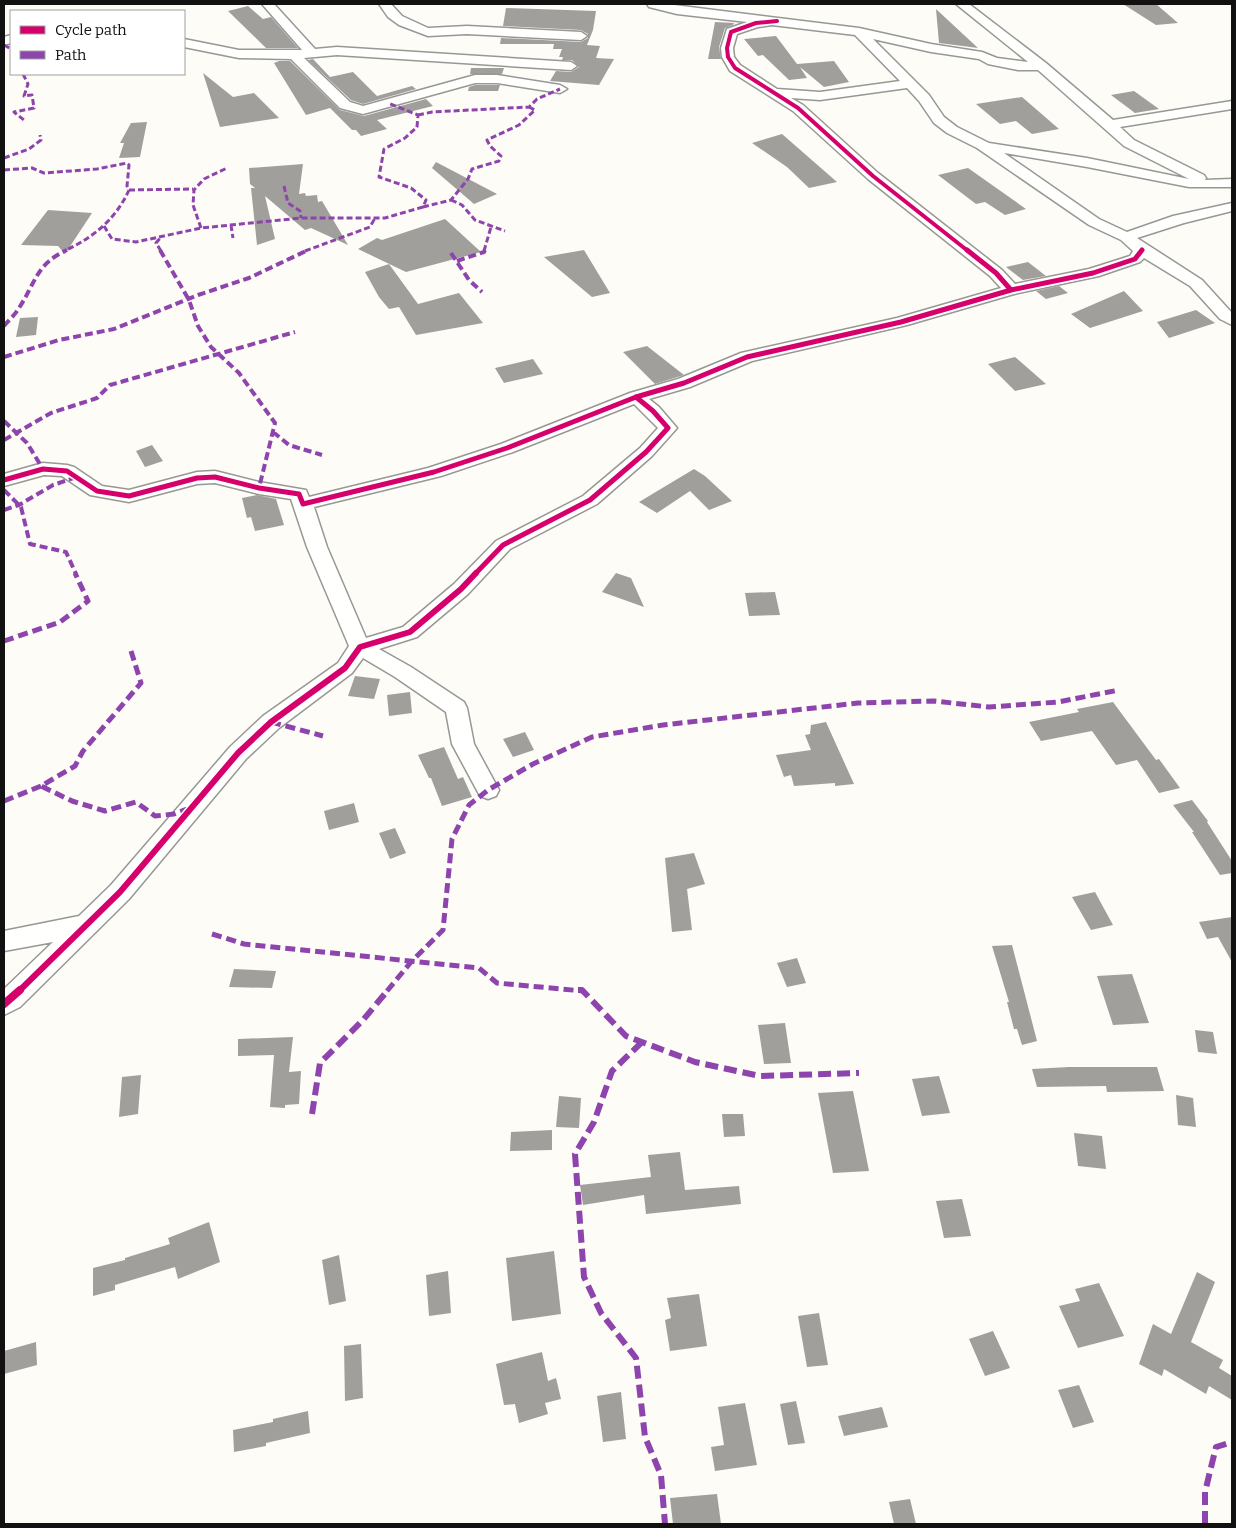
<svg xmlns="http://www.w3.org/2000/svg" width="1236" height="1528" font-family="Bitter,serif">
<rect width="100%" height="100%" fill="#fdfcf7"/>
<path fill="#a19f9c" d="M1123 4H1156L1178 23 1156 25Z
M248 6 263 19 271 17 298 48H266L228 11Z
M506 8 596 11 593 30 587 45 600 46 596 58 614 59 599 85 550 81 556 71 571 72 579 67 572 60H562L563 57H559L562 49H553L554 44H500L501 38 581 42 588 38V34L581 30 503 26Z
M936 9 978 48 939 43Z
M715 22 734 23 733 25 725 28 719 47 721 59H708Z
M776 36 797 64 834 61 849 82 824 87 800 67 807 78 789 80 766 58 763 55 758 56 744 39Z
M313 59 330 77 353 72 377 96 412 86 416 89 363 104 351 100 308 60Z
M279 61H290L340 110 364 116 426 99 433 106 377 120 387 129 361 136 356 130H352L330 108 306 115 274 63Z
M471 68H504L502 74H470Z
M203 73 233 97 254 93 279 118 220 127Z
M475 85H500L498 91H468L469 87Z
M1134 91 1159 109 1135 113 1111 95Z
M1022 97 1059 129 1032 134 1016 121 1000 124 976 104Z
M147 122 140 157 119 158 124 143H120L131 123Z
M782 134 837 182 809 188 787 167 752 143Z
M436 162 497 194 474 204 432 168Z
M303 164 299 194 305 193 306 196 317 195 318 202 322 201 348 245 311 228 305 230 265 196 275 239 257 245 251 188H255L250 184 249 168Z
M968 168 1026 209 1005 215 985 202 976 204 938 175Z
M48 210 92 213 65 254 58 246 21 245Z
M445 219 481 252 406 272 358 249 377 238 382 240Z
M584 250 610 293 592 297 544 257Z
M1028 262 1046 276 1023 280 1006 267Z
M389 264 418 304 459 293 483 323 416 335 399 307 389 309 379 297 365 272Z
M1059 286 1068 293 1046 299 1036 291Z
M1124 291 1143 311 1090 328 1071 314Z
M1196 310 1215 323 1169 338 1157 322Z
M38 317 36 335 16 337 20 318Z
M647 346 684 375 655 384 623 352Z
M1015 357 1046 384 1015 391 988 364Z
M533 359 543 374 504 383 495 368Z
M152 445 163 461 145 467 136 451Z
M694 469 705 476 732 501 709 510 690 491 657 513 639 502Z
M257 495 276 499 284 525 255 531 251 517 247 518 242 498Z
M616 573 631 578 644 607 602 592Z
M775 592 780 615 749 616 745 593Z
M355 676 380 679 374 699 348 696Z
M410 692 412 713 389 716 387 695Z
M1113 702 1156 760 1159 759 1180 788 1159 793 1137 760 1116 765 1092 731 1041 741 1029 722 1079 712 1077 709Z
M826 722 854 784 835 786V783L794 786 791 775 784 777 776 755 811 750 805 735 810 734 811 725Z
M525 732 534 750 513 757 503 739Z
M444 747 458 779 463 777 472 797 442 806 431 778H429L418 755Z
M1192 800 1208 821 1207 822 1232 861V873L1220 875 1192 832H1194L1173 805Z
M354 803 359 822 329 830 324 811Z
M395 828 406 853 390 859 379 833Z
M694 853 705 884 687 889 692 930 672 932 665 858Z
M1095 892 1113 925 1091 930 1072 897Z
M1232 917V962L1218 937 1207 939 1199 922Z
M1012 945 1037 1041 1022 1045 1017 1029H1014L1007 1002H1009L992 946Z
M797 958 806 983 787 987 777 963Z
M234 969 276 971 272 988 229 987Z
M1132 974 1149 1023 1113 1025 1097 976Z
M785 1023 791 1063 764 1064 758 1025Z
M1195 1030 1213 1032 1217 1054 1198 1052Z
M293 1037 289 1072 301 1071 299 1104 285 1105V1108L270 1107 274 1055 238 1056V1039Z
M1069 1067H1157L1164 1091 1107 1092 1106 1086 1037 1087 1032 1069Z
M141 1075 138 1114 119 1117 122 1077Z
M939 1076 950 1113 922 1116 912 1079Z
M853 1091 869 1171 833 1173 818 1093Z
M1176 1095 1193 1098 1196 1127 1178 1125Z
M559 1096 581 1098 579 1128 556 1127Z
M722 1114H743L745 1136 724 1137Z
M552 1130V1150L510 1151 511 1132Z
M1074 1133 1102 1136 1106 1169 1078 1166Z
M680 1152 685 1190 739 1186 741 1204 646 1214 644 1195 583 1205 580 1185 651 1177 648 1155Z
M962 1199 971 1236 944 1238 936 1201Z
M209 1222 220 1262 178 1279 175 1267 115 1285V1290L93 1296V1268L125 1260V1258L170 1244 168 1238Z
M554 1251 561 1314 512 1321 506 1258Z
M339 1255 346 1301 329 1305 322 1260Z
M448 1271 451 1313 429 1316 426 1275Z
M1197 1272 1215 1282 1191 1342 1223 1360 1219 1368 1232 1376V1400L1209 1386 1206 1394 1164 1369 1162 1376 1139 1364 1153 1324 1171 1334Z
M1099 1283 1124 1336 1078 1348 1059 1306 1080 1301 1075 1289Z
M699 1294 707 1346 670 1351 665 1320 671 1318 667 1298Z
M819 1313 828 1365 807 1367 798 1316Z
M993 1331 1010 1368 985 1376 969 1339Z
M36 1342 37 1365 4 1374V1351Z
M361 1344 363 1398 345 1401 344 1346Z
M542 1352 548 1381 556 1378 561 1399 545 1403 548 1414 519 1423 515 1404 504 1405 496 1364Z
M1079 1385 1094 1422 1073 1428 1058 1390Z
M621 1392 626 1439 603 1442 597 1396Z
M796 1401 805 1443 788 1445 780 1404Z
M745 1403 757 1465 715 1471 711 1447 724 1445 718 1407Z
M882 1407 888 1427 844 1436 838 1416Z
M308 1411 310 1433 266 1443V1446L234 1452 233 1430 273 1422V1419Z
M717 1494 721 1524H673L670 1498Z
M910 1499 916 1524H894L889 1502Z"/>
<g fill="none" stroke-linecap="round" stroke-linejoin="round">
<defs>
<path id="street" d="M262 4H274L315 49 337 47 571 62 577 66 571 70 337 55 304 58 350 102 363 106 475 75H497L560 85 567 89 560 93 497 83H475L363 114 340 108 291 59 239 58 184 47V39L239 50H302Z
M379 4H391L402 16 428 28 467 26 581 32 587 36 581 40 467 34 428 36 399 25 388 17Z
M647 4H666L859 28 931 44 982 52 997 58 1028 62 956 4H969L1046 63 1113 120 1232 101V109L1120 127 1134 140 1204 175 1206 178 1205 180 1232 179V187H1189L1087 167 1004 153 1099 219 1127 232 1173 216 1232 203V211L1184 223 1137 238 1202 280 1232 313V325L1220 319 1190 286 1144 258 1140 262 1099 276 1014 294 907 325 752 361 690 387 649 399 659 407 677 428 652 456 597 504 510 549 468 594 417 637 379 649 411 667 464 702 467 708 474 744 499 790 496 796 488 799 480 796 452 744 446 712 395 677 363 658 352 673 279 728 246 759 129 899 20 1007 4 1015V989L53 942 4 951V931L79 916 111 885 230 747 263 716 338 663 349 646 307 547 291 499 259 494 215 483 197 484 129 502 90 495 62 476 44 475 4 486V474L43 463 67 465 74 467 102 486 129 490 197 472 215 471 259 482 306 490 309 497 428 468 501 444 630 393 678 379 741 353 897 318 1001 288 990 276 868 179 793 111 730 71 722 57 721 48 727 29 747 22 677 14 649 7ZM772 25 855 35 900 81 820 92 777 89 740 65 734 57 733 48 737 34 758 27ZM873 39 931 52 979 59 988 64 1018 70H1038L1124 146 1189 179 1087 158 989 143 957 127 944 117 929 95ZM907 88 919 101 934 123 947 133 977 148 1089 225 1121 240 1133 251 1130 256 1089 269 1015 284 1002 270 878 173 803 105 791 98 820 100ZM634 404 658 428 640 448 583 496 496 541 454 584 403 627 366 638 327 547 314 507 441 476 513 452Z
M11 35V43L4 45V37Z"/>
</defs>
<use href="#street" stroke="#979795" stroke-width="3"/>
<use href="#street" fill="#fffffe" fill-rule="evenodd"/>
<path stroke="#8e44ad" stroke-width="3" stroke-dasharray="6 3" stroke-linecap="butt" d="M4 45 11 49
M23 74 28 84 24 96 32 95 34 108 14 112 24 120
M418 115 432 112 529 107 537 99 560 89
M4 158 29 149 41 140 40 135
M4 170 32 168 44 173 97 169 127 163 129 165 127 186 129 190C116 219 93 238 64 251
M284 186 288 203 300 211 301 218
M129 190 193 189
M451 200 462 205 475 220 505 231
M423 207 451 200 468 179 472 169 499 161 501 156 490 146 487 140 519 125 535 110 529 107
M231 225 233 238
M104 226 112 239 136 242 201 228 301 218H385L423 207 426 200 411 188 379 177 384 149 405 138 417 127 418 115 388 103
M201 228 193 205 194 190 204 179 227 168
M161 251 156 243 161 237
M305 251 370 227 375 218
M484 251 491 227"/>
<path stroke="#8e44ad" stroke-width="4" stroke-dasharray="8 4" stroke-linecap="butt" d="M160 250 189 300 198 326 211 347 239 373 275 423 259 488
M451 253 469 280 482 292
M457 261 484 252 485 250
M4 326C9 320 15 315 19 308 36 282 36 264 67 250
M4 357 59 340 114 329 198 295 249 278 308 250
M4 421 27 443 43 469
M273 432 289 445 322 455
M4 440 51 413 97 398 110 385 295 332
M4 490 21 507 30 544 66 552 76 574
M4 510 19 505 53 485 77 477"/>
<path stroke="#8e44ad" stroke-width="5" stroke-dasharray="10 5" stroke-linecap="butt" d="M4 641 60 622 88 601 75 573
M131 651 141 683 83 751 75 766 41 786 72 801 105 811 136 802 155 816 174 814 187 809
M271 722 323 736
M4 801 41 786
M212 934 244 944 479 968 497 983 583 991
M387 991 411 962 443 930 452 839 469 805 488 790 533 764 592 737 663 725 858 703 934 701 989 707 1058 702 1119 690"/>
<path stroke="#8e44ad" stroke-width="6" stroke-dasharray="13 6" stroke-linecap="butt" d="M578 990H582L626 1036 695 1062 760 1076 859 1073
M642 1042 612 1071 594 1122 575 1154 584 1277 601 1313 636 1358 645 1437 661 1475 665 1524
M312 1114 320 1063 363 1020 388 990
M1205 1524V1492L1216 1447 1232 1442"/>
<defs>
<path id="cycleway-far3" d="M777 21 756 23 731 32 727 48 728 57 735 68 798 108 873 176 968 251"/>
<path id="cycleway-far2" d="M967 250 996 273 1011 290
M4 480 43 469 67 471 97 491 129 496 197 478 215 477 259 488 299 494 303 504 434 472 507 448 636 397 684 383 747 357 901 322 1011 290 1093 273 1135 259 1142 250
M475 574 503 545 590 500 646 452 668 428 653 411 636 397"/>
<path id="cycleway-far1" d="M19 991 120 892 238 753 271 722 345 668 360 647 410 632 461 589 476 573"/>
<path id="cycleway" d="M4 1004 20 990"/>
</defs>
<use href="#cycleway-far3" stroke="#fff" stroke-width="5.5"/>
<use href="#cycleway-far2" stroke="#fff" stroke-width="8"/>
<use href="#cycleway-far1" stroke="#fff" stroke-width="9"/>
<use href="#cycleway" stroke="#fff" stroke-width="11"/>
<use href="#cycleway-far3" stroke="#d6006c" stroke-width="4"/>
<use href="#cycleway-far2" stroke="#d6006c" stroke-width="5"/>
<use href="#cycleway-far1" stroke="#d6006c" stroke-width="6"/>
<use href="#cycleway" stroke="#d6006c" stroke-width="8"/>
</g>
<rect width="1236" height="1528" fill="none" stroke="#111111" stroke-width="10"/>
<rect x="10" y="10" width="175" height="65" fill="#ffffff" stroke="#a0a0a0"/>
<rect x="20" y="26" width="25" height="8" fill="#d6006c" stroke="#a0a0a0"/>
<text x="55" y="35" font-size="15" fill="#111111">Cycle path</text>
<rect x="20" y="51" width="25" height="8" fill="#8e44ad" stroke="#a0a0a0"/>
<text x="55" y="60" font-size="15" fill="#111111">Path</text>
</svg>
